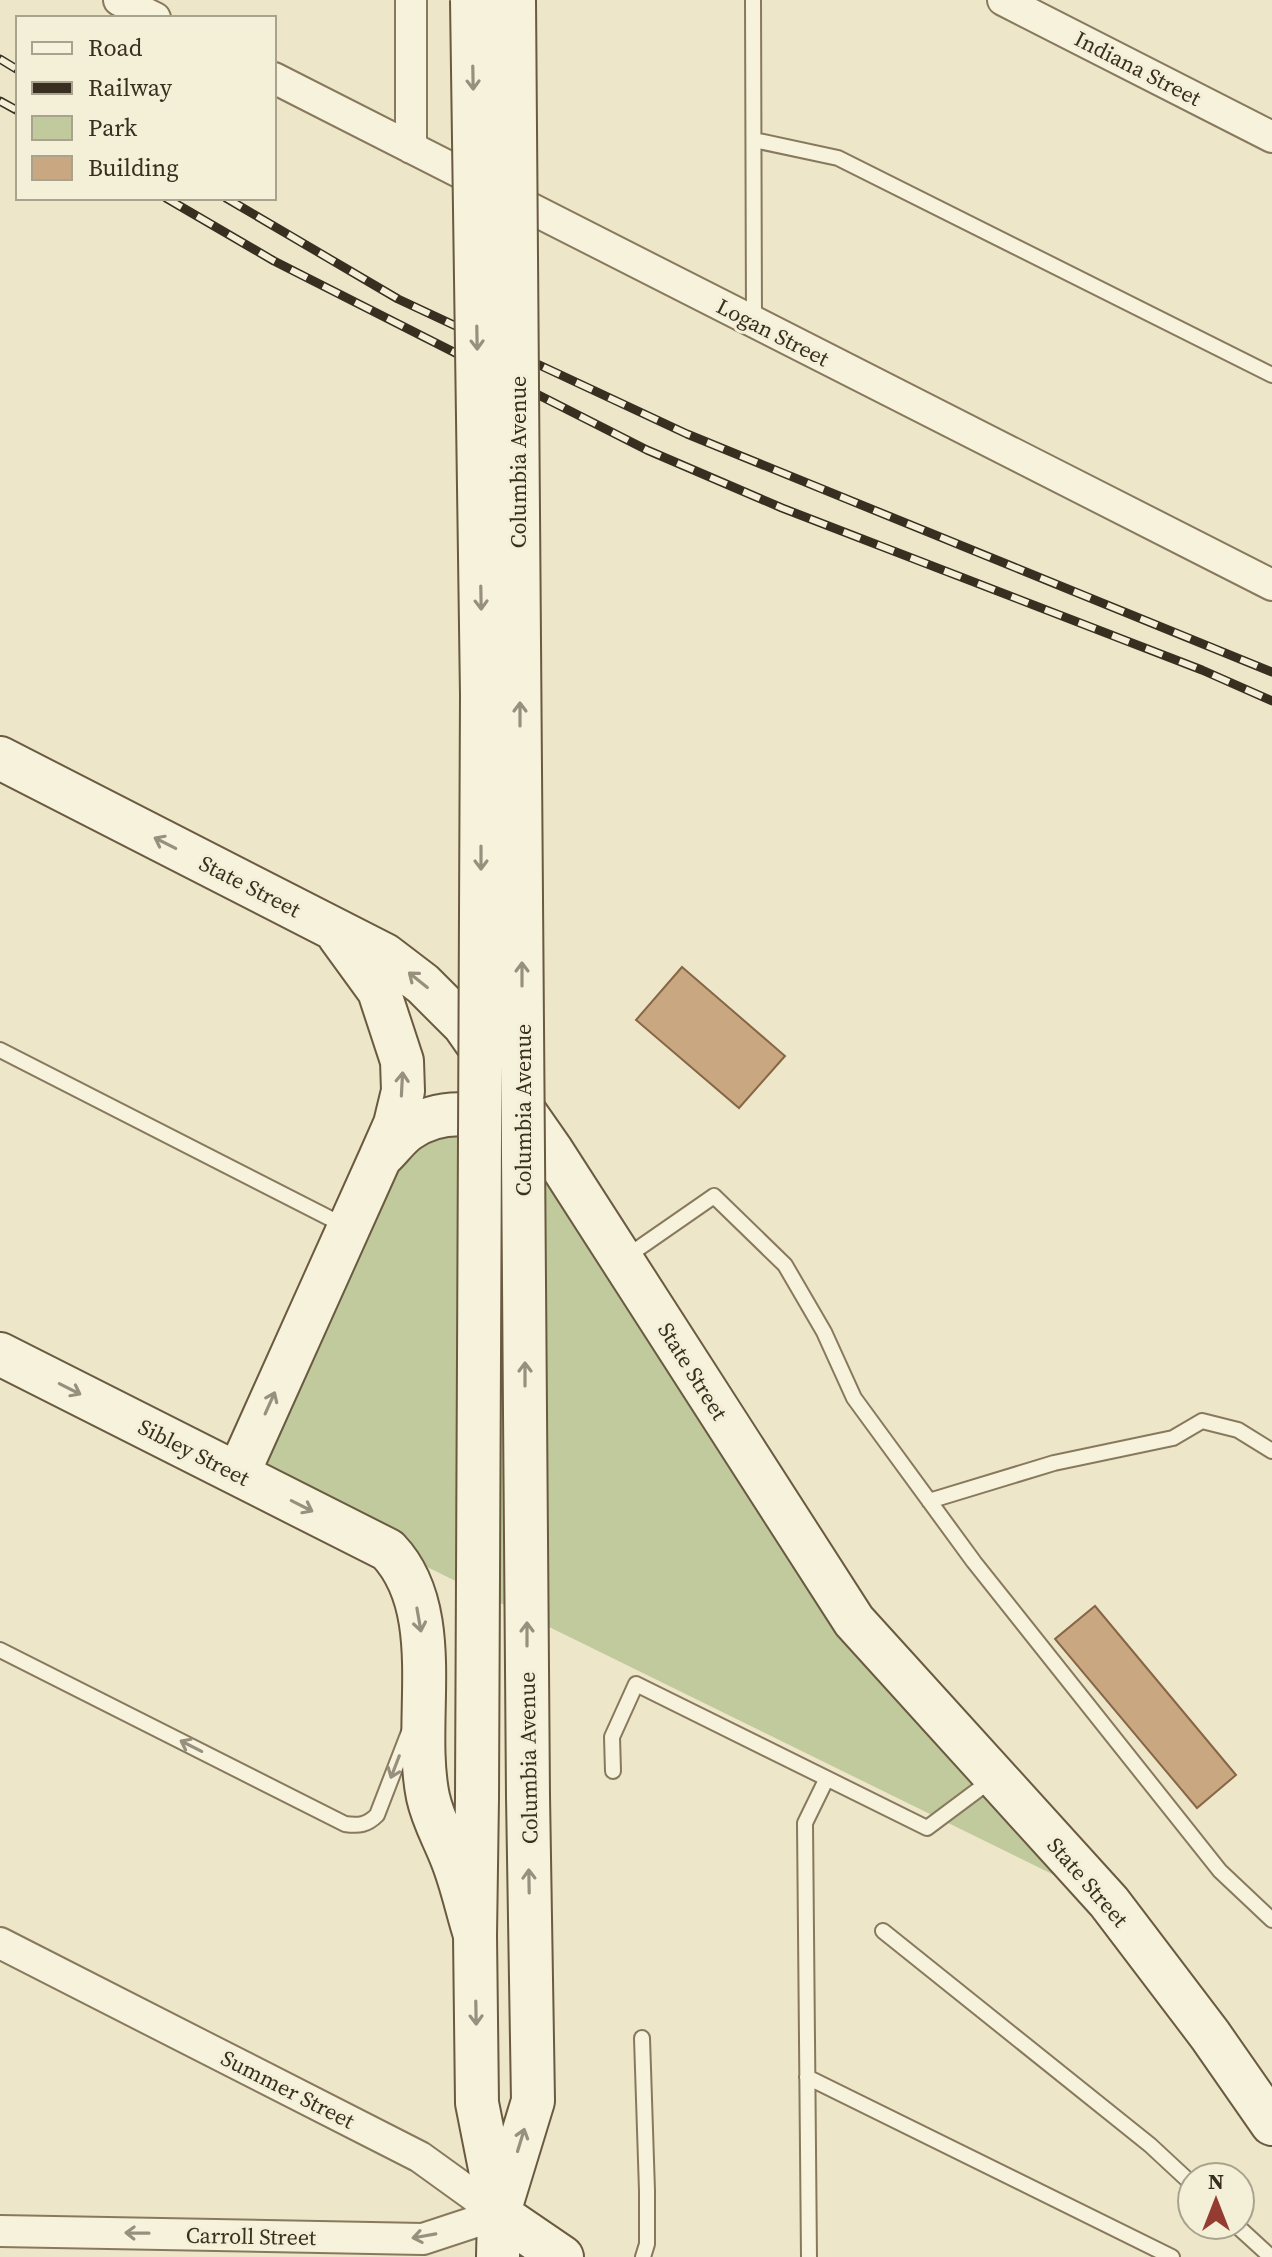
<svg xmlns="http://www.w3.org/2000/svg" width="1272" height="2257" font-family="'Source Serif 4',serif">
<rect width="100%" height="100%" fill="#ede6c8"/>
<path fill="#c0ca9c" d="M511 1126 815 1564 1109 1902 238 1474 409 1129Z"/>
<path fill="#c9a780" stroke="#866645" stroke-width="2" d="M682 967 785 1056 739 1108 636 1020Z
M1095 1606 1236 1775 1197 1808 1055 1639Z"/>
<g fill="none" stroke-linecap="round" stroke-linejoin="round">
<defs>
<path id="lane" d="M753 0 754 322
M754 140 838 158 1272 375
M0 1050 345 1226
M626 1257 714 1196 785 1265 824 1332 854 1398 974 1562 1220 1871 1272 1920
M929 1501 1054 1463 1173 1438 1202 1421 1238 1430 1272 1451
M0 1650 345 1824C359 1826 367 1825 377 1815L409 1732
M613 1771 612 1737 636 1684 927 1828 994 1778
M883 1931 1150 2145 1192 2184
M642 2038 647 2191V2244L643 2257
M807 2077 1172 2257
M1236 2225 1271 2257
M809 2257 805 1823 826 1780"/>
<path id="street" d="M119 0 155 18
M411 0V148
M1003 0 1272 137
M274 78 1272 585
M0 1943 420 2157 499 2214
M0 2231 423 2239 499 2214"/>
<path id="secondary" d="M0 758 385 955 423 984 464 1025 552 1151 854 1621 1109 1902 1210 2035 1272 2124
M381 1157C390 1149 398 1137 408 1130 440 1107 481 1112 514 1127
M0 1354 388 1550C447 1612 412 1720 428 1797 433 1820 444 1838 452 1859 462 1884 467 1910 475 1935
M238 1474 380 1158 395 1124 403 1091 402 1061 379 991 339 936
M477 1798 475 1935 477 2103 499 2214 498 2257
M500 2209 533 2101 528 1796
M499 2214 562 2257"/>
</defs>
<use href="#lane" stroke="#88795e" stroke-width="18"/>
<use href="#street" stroke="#88795e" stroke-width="34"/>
<use href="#secondary" stroke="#6a5a41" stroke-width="46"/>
<use href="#lane" stroke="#f7f2db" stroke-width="14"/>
<use href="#street" stroke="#f7f2db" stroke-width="30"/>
<use href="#secondary" stroke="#f7f2db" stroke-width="42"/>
<defs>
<path id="rail" d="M0 59 18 70
M0 101 18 111
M166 198 274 261 647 450 782 508 1202 670 1272 701
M226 198 398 299 687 434 1272 672"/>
</defs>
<use href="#rail" stroke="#392f21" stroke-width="9"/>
<use href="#rail" stroke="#f4efd7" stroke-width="6" stroke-dasharray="18" stroke-linecap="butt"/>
<defs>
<path id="secondary-bridge" d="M472 0 482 695 477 1798
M514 0 528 1796"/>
</defs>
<use href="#secondary-bridge" stroke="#6a5a41" stroke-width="46" stroke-linecap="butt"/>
<use href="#secondary-bridge" stroke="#f7f2db" stroke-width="42"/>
</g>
<defs><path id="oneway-shaft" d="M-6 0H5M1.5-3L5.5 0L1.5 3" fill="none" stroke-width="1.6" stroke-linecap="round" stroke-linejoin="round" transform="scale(2)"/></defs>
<g stroke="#98907e">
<use href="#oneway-shaft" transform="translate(473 78) rotate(89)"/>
<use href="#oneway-shaft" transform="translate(477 338) rotate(89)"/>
<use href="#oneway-shaft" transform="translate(481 598) rotate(89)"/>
<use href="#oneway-shaft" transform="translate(520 714) rotate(-90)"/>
<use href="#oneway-shaft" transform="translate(165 843) rotate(-153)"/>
<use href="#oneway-shaft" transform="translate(481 858) rotate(90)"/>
<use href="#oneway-shaft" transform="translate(522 974) rotate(-90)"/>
<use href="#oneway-shaft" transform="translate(418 980) rotate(-141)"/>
<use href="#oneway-shaft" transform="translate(402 1084) rotate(-87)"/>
<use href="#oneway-shaft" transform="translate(525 1374) rotate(-90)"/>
<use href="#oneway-shaft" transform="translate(70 1389) rotate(27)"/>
<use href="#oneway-shaft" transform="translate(270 1403) rotate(-66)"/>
<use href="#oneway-shaft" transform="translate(302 1506) rotate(27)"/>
<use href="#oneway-shaft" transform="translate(419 1620) rotate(80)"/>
<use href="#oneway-shaft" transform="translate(527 1634) rotate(-90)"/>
<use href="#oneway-shaft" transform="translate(191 1746) rotate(-153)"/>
<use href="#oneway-shaft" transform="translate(395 1767) rotate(111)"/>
<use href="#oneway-shaft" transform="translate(529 1881) rotate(-91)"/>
<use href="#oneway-shaft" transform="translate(476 2013) rotate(89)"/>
<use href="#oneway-shaft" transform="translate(521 2140) rotate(-73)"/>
<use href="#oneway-shaft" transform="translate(137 2233) rotate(-179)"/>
<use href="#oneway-shaft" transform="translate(424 2236) rotate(170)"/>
</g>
<g text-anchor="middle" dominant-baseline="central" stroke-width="6" stroke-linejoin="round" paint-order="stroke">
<g font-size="22" fill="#392f21" stroke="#f4efd7">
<text transform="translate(1138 68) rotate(27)">Indiana Street</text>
<text transform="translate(773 332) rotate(27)">Logan Street</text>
<text transform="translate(518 462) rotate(-90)">Columbia Avenue</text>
<text transform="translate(250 886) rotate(27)">State Street</text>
<text transform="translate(523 1110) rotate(-90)">Columbia Avenue</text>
<text transform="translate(693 1371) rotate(58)">State Street</text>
<text transform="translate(194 1452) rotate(27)">Sibley Street</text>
<text transform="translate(528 1758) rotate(-91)">Columbia Avenue</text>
<text transform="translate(1088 1882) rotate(49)">State Street</text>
<text transform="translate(288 2089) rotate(27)">Summer Street</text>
<text transform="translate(251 2236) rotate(1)">Carroll Street</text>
</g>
</g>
<rect x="16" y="16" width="260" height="184" fill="#f4efd7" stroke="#a9a28e" stroke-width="2"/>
<rect x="32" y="42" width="40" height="12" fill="#f7f2db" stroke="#a9a28e" stroke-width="2"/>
<text x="88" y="56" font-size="24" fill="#392f21">Road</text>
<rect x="32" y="82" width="40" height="12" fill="#392f21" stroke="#a9a28e" stroke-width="2"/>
<text x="88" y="96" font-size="24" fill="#392f21">Railway</text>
<rect x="32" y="116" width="40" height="24" fill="#c0ca9c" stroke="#a9a28e" stroke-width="2"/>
<text x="88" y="136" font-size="24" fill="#392f21">Park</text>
<rect x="32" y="156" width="40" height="24" fill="#c9a780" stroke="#a9a28e" stroke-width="2"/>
<text x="88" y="176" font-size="24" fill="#392f21">Building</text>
<g transform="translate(1216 2201)"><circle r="38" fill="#f4efd7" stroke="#a9a28e" stroke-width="2"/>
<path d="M0-6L14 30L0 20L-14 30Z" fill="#943c31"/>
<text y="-12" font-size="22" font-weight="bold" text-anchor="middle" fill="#392f21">N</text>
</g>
</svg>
